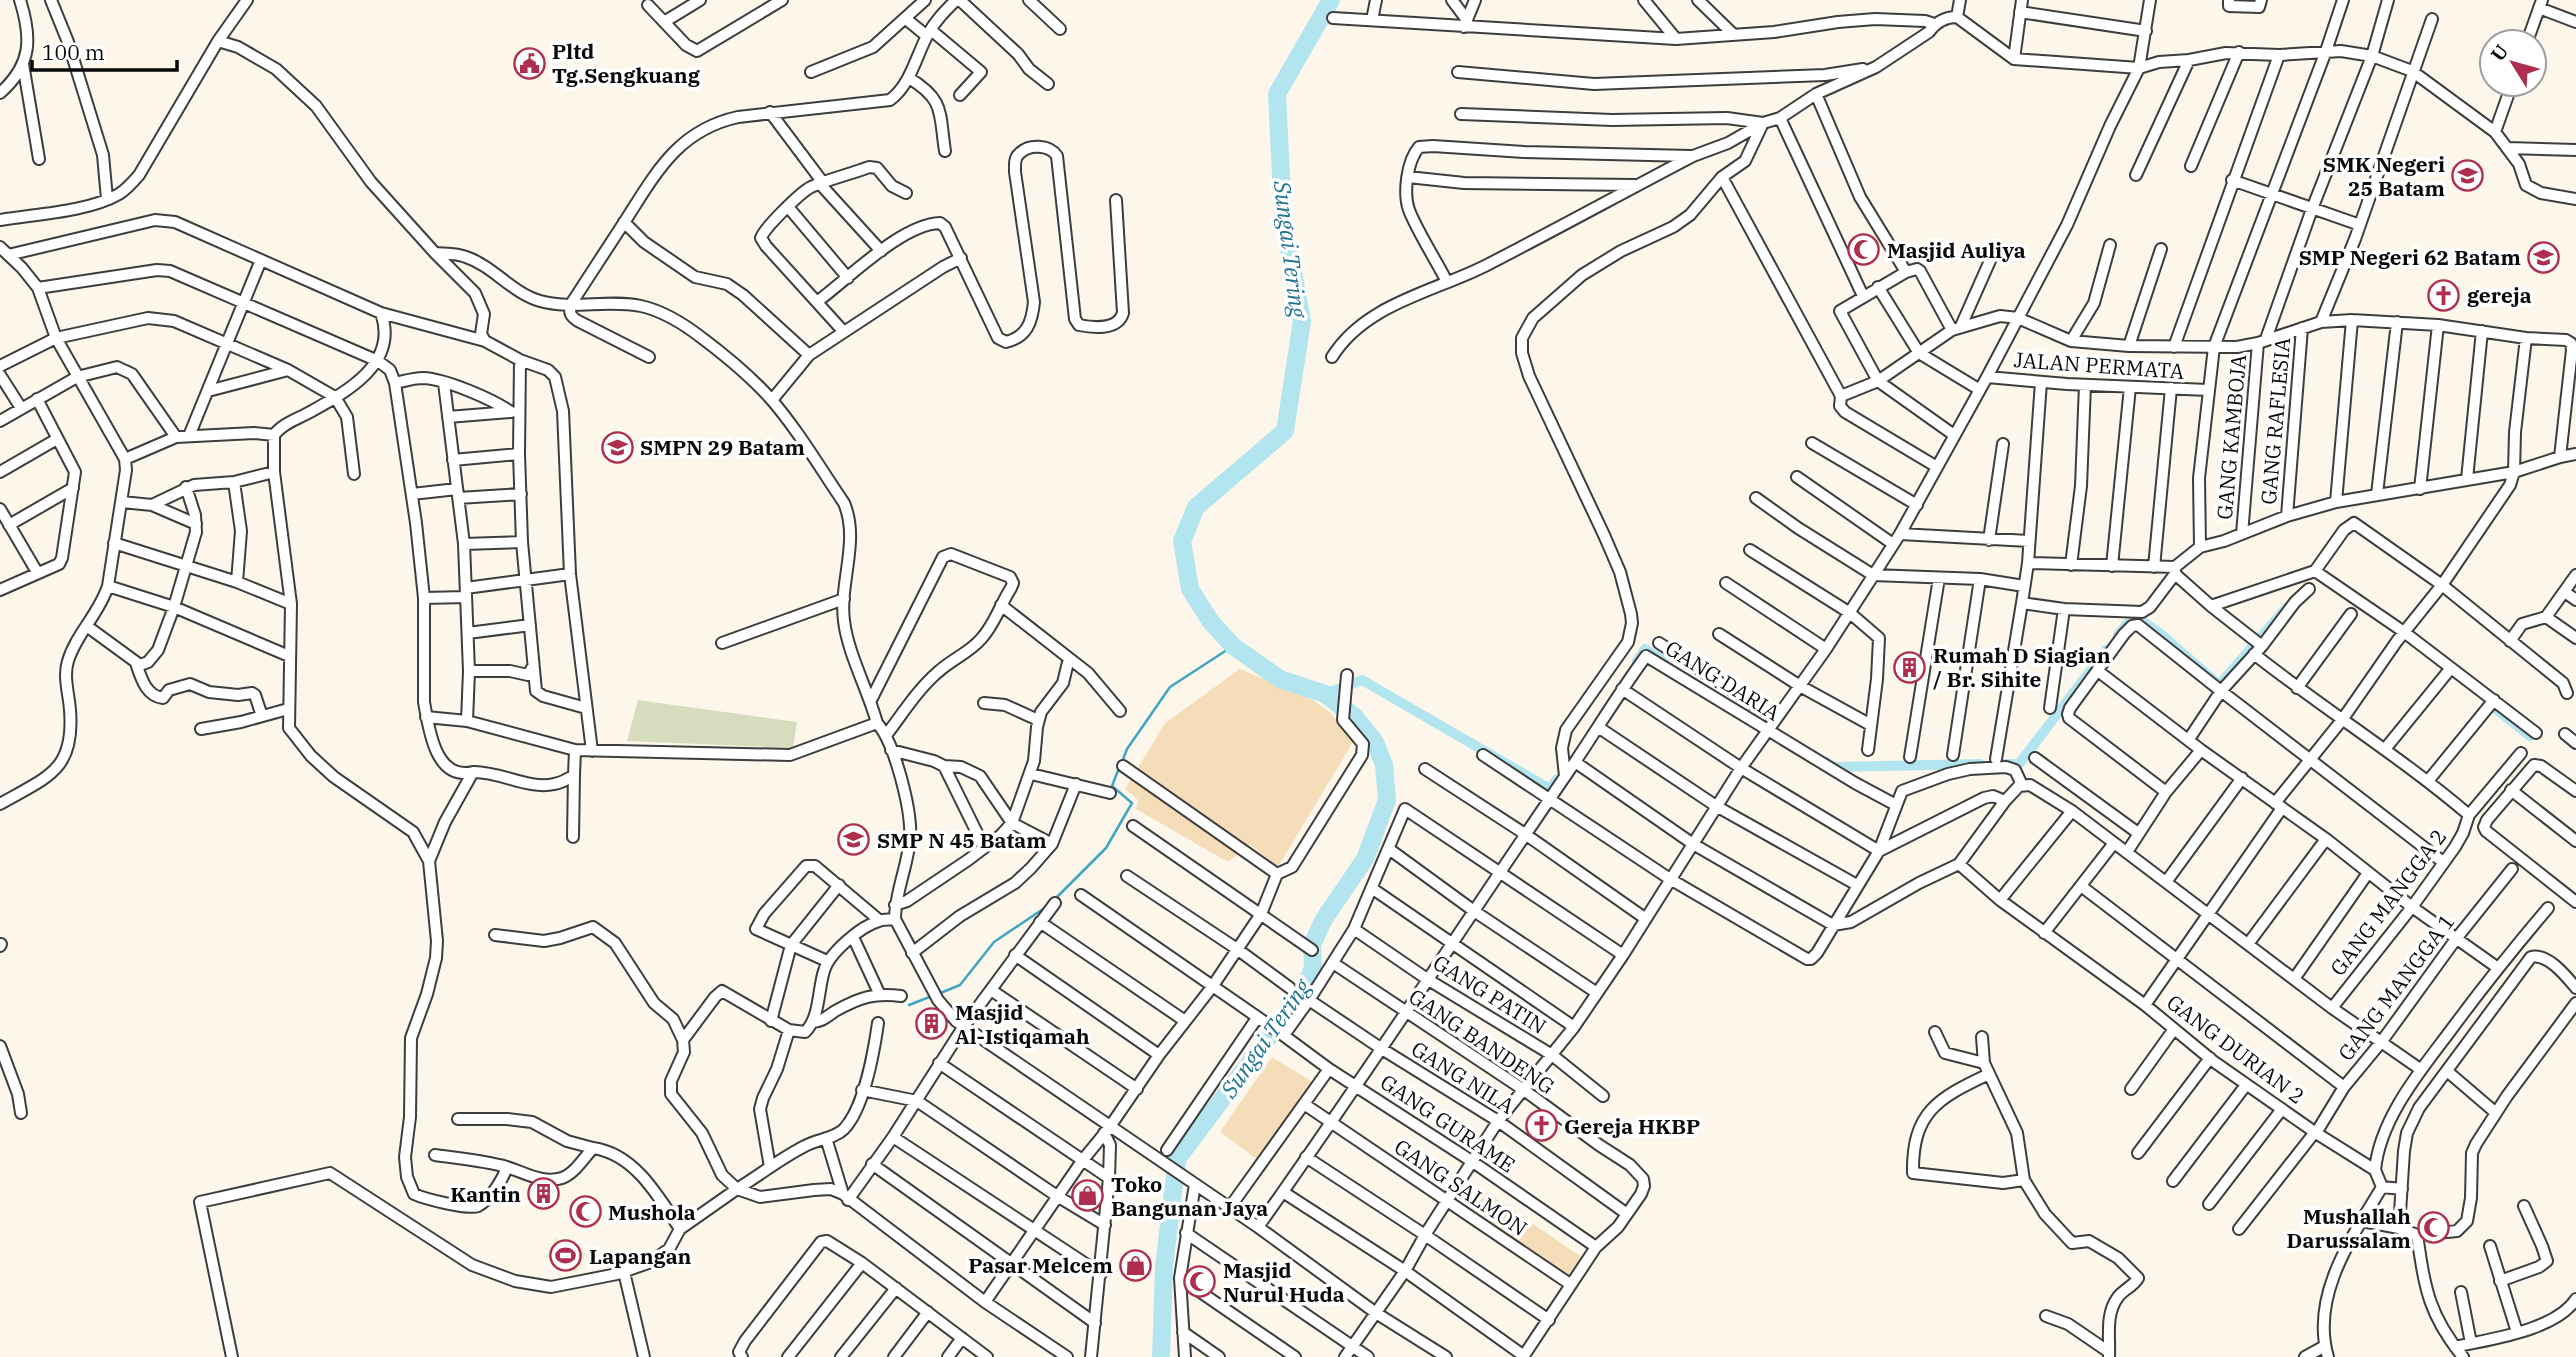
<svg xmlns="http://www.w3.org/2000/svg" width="2576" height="1357" font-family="'IBM Plex Serif',serif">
<rect width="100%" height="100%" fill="#fdf6ea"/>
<path fill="#f5ddba" d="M1240 669 1311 699 1331 713 1353 742 1278 867 1250 845 1228 862 1136 809 1138 800 1125 789 1165 723Z
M1272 1057 1316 1084 1261 1162 1220 1132Z
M1485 1191 1590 1263 1574 1284 1469 1213Z"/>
<path fill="#d8dcbe" d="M638 700 797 722 793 748 627 741Z"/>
<path fill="#e6ecc8" d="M556 1238 586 1254 576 1273 546 1257Z"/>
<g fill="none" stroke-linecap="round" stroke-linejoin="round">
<path stroke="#40a5c1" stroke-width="2.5" d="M1122 762 1127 749 1170 687 1233 646
M1056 898 1106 848 1132 803 1112 786 1119 768
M938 994 960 985 994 942 1046 907
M909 1005 932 996"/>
<path stroke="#b3e5f0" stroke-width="10" d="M2118 635 2127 624 2138 618 2161 634 2219 685 2287 607
M1637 661 1645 649 1664 661
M1325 694 1362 680 1550 789 1557 779
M2491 705 2530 736
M1826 762 1834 767 1980 764
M1999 764H2019L2106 650"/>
<path stroke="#b3e5f0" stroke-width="18" d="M1161 1357 1164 1266 1177 1159 1302 993 1313 968 1312 945 1324 919 1365 859 1387 800 1384 765 1375 742 1355 717 1325 694 1280 679 1233 646 1211 622 1190 589 1182 541 1196 507 1285 431 1302 321 1283 217 1277 94 1331 0"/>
<defs>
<path id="minor" d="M51 0 68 42 103 155 107 199
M1029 0 1060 29
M1452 0 1467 20
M1644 0 1676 39
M1698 0 1734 35
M2229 0V6L2259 7 2261 0
M648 5 686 45 697 51 782 0
M2539 8 2576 22
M2020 12 2146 31
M1957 17 1960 0
M1333 18 1676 39 1774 32 1838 22 1875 19 1925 21 1934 24
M906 19 927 36
M1372 20 1376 0
M664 22 700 0
M1464 27 1475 0
M931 30 981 72 960 95
M218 41 238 47 276 69 316 106 371 182 435 253 475 293 484 314 481 334 485 341
M2527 42 2542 0
M2014 59 2022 0
M23 64 39 159
M811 72 873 47 925 0
M1458 72 1594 84 1825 75 1863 69
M909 78C945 100 939 112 945 151
M0 93C32 65 32 38 20 0
M1816 94 1860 197 1906 272
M770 112 824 184
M1461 114 1612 120 1727 118 1763 123 1745 161 1722 177 1690 215 1673 227 1621 251 1582 275 1533 318 1522 338V353L1529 376 1604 535 1620 572 1631 614 1632 623 1628 642 1566 730 1562 748 1565 776
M1780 118 1863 296
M2495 132 2512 84
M2508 148 2576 150
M2191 166 2239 52
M2136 175 2189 60
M1408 177 1464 183 1635 185
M1722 177 1841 396
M2232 180 2360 225
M821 185 881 251
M789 208 848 278
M0 220C36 214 88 212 119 194 127 189 133 182 139 175L218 41 247 0
M624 222 644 242 695 277 727 284 743 295 809 355
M0 247 22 268 38 288 56 338 125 459 126 470 108 586C99 614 76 634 68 661 63 676 69 695 70 710 75 771 47 777 0 804
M435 253C445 254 456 253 466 257 493 266 512 293 540 301 572 310 607 299 641 306 663 311 684 324 702 338 726 356 750 376 770 398 798 430 820 468 844 503 860 541 839 582 844 621 848 654 868 690 877 723 895 743 912 811 910 838 908 866 895 892 895 919L938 1000 956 1021 1258 1227 1376 1313 1446 1357
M8 255 155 220 175 222 381 313 485 341 520 360 548 370 555 377 563 411 570 574 592 751
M1447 282C1436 260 1417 231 1409 210 1403 193 1407 161 1419 147L1433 146 1524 152 1691 156
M1878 287 1919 353 1980 390
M38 288 157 270 170 271 378 361 390 370 395 383 416 523 424 598V702C429 729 435 781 473 772
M818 301C849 278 902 224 940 223L945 227 998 338 1006 342C1027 337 1032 322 1034 302L1015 172C1015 166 1014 158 1019 154 1029 143 1050 145 1057 156L1075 319 1079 325C1094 328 1118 330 1123 313L1116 200
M2321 322 2355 239 2432 19
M1961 326 1993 254
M1952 330 1920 271 1917 269 1906 272 1840 311 1878 381 1954 435
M843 331 766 246 761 238C764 228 801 192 811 187 829 179 851 174 869 167L877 168 892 186 906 193
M2266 339 2312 209 2372 56 2388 0
M2071 341 2094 303 2110 245
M2129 346 2161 249
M2174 347 2279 55
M649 357 578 321C570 316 569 313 571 304 590 275 608 247 627 218 657 171 679 130 738 117L890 100C911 84 916 56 928 34 935 21 945 11 956 0L962 2 1018 54 1029 69 1048 84
M1332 357C1365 304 1433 292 1485 266 1555 230 1624 192 1693 156L1728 143 1763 123 1780 118 1816 94 1876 67 1929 32C1936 22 1945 17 1957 17L2014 59 2139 68 2159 62 2189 60 2226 53 2279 55 2341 51 2372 56 2412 71 2495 132 2519 164 2526 185 2541 193 2576 199
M520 360 519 454 522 542 536 691 543 696 586 708
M0 366 56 338 148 318 174 321 288 370 335 397 347 417 354 474
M0 375 21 408
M1987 377 2067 384 2208 390
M395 383C404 381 414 378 423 378 446 379 492 399 511 412
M444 383 464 544 469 671 467 721
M208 391 288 370
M1841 396 1878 381 1952 330 2000 316 2018 318 2071 341 2129 346 2237 347 2258 343 2321 322 2352 320 2438 325 2526 338 2566 340 2571 343 2572 350 2560 457
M1841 396 1840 406 1845 412 1937 467
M772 400 809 355 943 267 961 258
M448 417 511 412
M0 421 77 377 117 367 132 374 176 437
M274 435V472L291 604 289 728 311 756 334 777 413 832 429 861 437 941 436 958 427 994 411 1038 410 1117 405 1157 407 1177 414 1194C425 1199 468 1210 478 1206 490 1200 503 1179 507 1167
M189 436 261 260
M1812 443 1917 505
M125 459 176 437 254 433 274 435C283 423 298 419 310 412 348 391 399 363 381 313
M453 460 519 454
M0 472 57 439
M1797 477 1893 544
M2467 479 2482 331
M234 482 241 531 237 582
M2420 489 2438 325
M412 494 457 489
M2377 494 2397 322
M458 498 521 494
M1756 498 1798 528 1873 575 1980 579 2024 586
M122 502 152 505 194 485 234 482 274 472
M2336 502 2352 320
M152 505 196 524
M0 509 37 572
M2287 516 2302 328
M9 525 73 488
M1900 534 2029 541
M2242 534 2258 343
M1989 540 2003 444
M114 543 237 582 291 604
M464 544 522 542
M2200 547 2199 478 2214 347 2326 51 2343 0
M1750 550 1850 613 1879 638 1877 679 1868 750
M2028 563 2041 382
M2071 565 2081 486 2085 385
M2112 566 2130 387
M2154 567 2171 388
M2315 571 2404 632 2536 733
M2175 574 2211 606 2262 646
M2576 575 2546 617 2576 638
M1726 583 1826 649
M108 586 174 607 289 656
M466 588 570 574
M0 590 59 564 62 558 75 472 37 399
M2569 595 2576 600
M424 598 466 597
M2022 603 2028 563 2175 567
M1001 605 1088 673 1120 711
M2211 606 2315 571 2344 530 2354 523 2442 585 2563 683 2567 693
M88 627 140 665 148 662 158 650 174 607 196 532 195 515 186 487
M468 633 530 625
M1719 634 1800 686 1869 724
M2510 641 2522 624 2546 617
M722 643 844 599
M1659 643 1776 719
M2254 654C2325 710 2401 757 2469 815
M136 663C141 678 146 696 163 698L169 690 190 684 209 692 238 695 252 693 255 695 262 716
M469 671H510L528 675 532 668
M2098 671 2201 750 2326 839 2412 907 2498 968
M2297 688 2351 614
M1622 689 1741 768 1879 851
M871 700 943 557 951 554 1010 577 1013 583 1011 588C1000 605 995 624 981 639 969 653 952 659 938 672 918 689 903 713 887 734
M984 703 1005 705 1038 720
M2050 708 2064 609
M426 717 467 721 575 750 790 755 877 723
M1598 727 1716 806 1857 885
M201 729 241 722 288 709
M2565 734 2576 743
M2189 739 2221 691 2443 862
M2385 749 2451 668
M891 750 934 761 944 766 984 847
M1483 755 1670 879 1807 959H1811L1817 953 1879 851 1902 791 1948 774 1970 769 2006 767 2015 770 2022 785
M1953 755 1980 579
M1910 757 1939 578
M2035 758 2138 833
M1996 759 2022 603 2064 609 2142 612 2150 607 2175 574V567L2200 547 2224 541 2287 516 2336 502 2514 472 2560 457 2576 454
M1575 762 1693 844 1833 925 1851 922 1919 883 1959 864 2005 801 2019 786 2030 785 2072 811 2332 1008 2420 1069
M944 766 961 767 980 776 1012 823 1052 844
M1123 766 1277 874
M1425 769 1525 834 1646 919
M1031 774 1110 793
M2428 781 2494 700
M2511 790 2576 841
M2576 791 2541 766 2534 765 2487 820 2484 827 2486 831 2576 902
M2166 792 2069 718 2068 714 2070 708 2124 634 2132 626 2138 625 2221 691 2262 646 2295 602 2309 589
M2275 803 2342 720 2397 641 2442 585 2510 485 2514 472 2515 432 2526 338
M1133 826 1312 950
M573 837 574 775
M1389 849 1474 911 1597 993
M1879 851 1984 798 1993 796 2005 801
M2127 852 2166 792 2201 750
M429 861 445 822 473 772C499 771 529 790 554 784 561 783 568 779 574 775L575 750
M1959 864 2000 900 2145 1005 2213 1061 2316 1133 2375 1170 2382 1187 2402 1189
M1127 876 1237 949 1290 988
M2166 882 2242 778
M2081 886 2344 1087
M1373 889 1574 1027
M1081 895 1279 1032 1329 1069 1473 1162 1596 1247
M2000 900 2072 811
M895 905 907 901 968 860 1001 835 1012 823 1034 761 1037 727 1041 712 1063 683 1069 658
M1040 922 1185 1021
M1354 929 1427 979 1552 1055 1603 1096
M2044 933 2114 843
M495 935 544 941 560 938 593 927 615 943 654 1003 673 1019 683 1040 684 1052 671 1081V1094L702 1133 722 1175 737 1189C760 1175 781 1158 805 1146 817 1139 834 1139 844 1129 864 1108 874 1051 878 1023
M853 937 879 993
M2248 944 2326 839
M0 946 1 944
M912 953 960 916 1015 883 1031 868 1052 844 1076 784
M1015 955 1159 1055
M827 961 756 929 764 914 806 866H815L879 920
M1333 963 1524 1090 1599 1145 1630 1165 1643 1179 1644 1186 1641 1194 1618 1227 1596 1247 1523 1357
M2294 979 2368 873
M991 990 1137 1089
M1309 1000 1382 1049 1498 1121 1627 1214
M2145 1005 2282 808
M2332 1008 2412 907 2455 847 2463 833 2469 815 2521 753
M771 1021 791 945 839 885
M812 1022C823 1022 828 1015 837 1010 861 997 874 993 901 996
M1935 1032 1945 1053 1984 1063
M1284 1035 1309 1000 1354 929 1405 809 1623 955
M1982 1037 1984 1063 2017 1133 2024 1180 2045 1214 2072 1243 2089 1241 2118 1258 2138 1278C2134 1286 2124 1289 2118 1297 2105 1314 2110 1337 2109 1357
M683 1040 715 997 722 991 789 1030 805 1032C820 1018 818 989 824 971 829 953 861 926 879 921 883 919 890 920 895 919
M0 1046 18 1094 21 1113
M939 1063 1109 1178
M2447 1071 2496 1113
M1989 1074C1938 1098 1912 1112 1913 1173L2003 1183 2024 1180
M2131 1089 2174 1029
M862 1090 917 1101 1057 1196 1105 1225
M1304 1104 1570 1284
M458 1119H507L532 1122 567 1141 593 1148
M2316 1133 2344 1087 2382 1041 2456 939 2512 869
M893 1137 1101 1274
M826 1138 843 1194
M1167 1150 1257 1018
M2138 1153 2210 1058
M435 1155C456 1158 478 1160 499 1165 520 1169 540 1185 562 1178 575 1173 584 1158 593 1148 635 1154 658 1196 680 1229
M1306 1157 1425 1235 1549 1320
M872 1164 1095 1323
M770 1167 760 1109 763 1098 777 1069 789 1030
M2375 1170C2380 1118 2421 1070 2451 1030 2482 988 2514 948 2548 908
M2173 1181 2246 1085
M1283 1192 1405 1271 1524 1356
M848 1200 893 1137 964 1026 1055 903
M2209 1204 2282 1109
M1230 1207 1329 1069
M2362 1221 2399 1228 2417 1235C2425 1288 2428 1314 2463 1357
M1258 1227C1367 1074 1469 916 1575 762 1599 726 1621 690 1646 656L1855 783 1896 805
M2399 1228 2404 1151 2407 1133 2419 1108 2531 957C2548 953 2566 976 2576 988
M2239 1229 2315 1132
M1186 1233 1368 1357
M2417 1235 2457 1231 2467 1221 2471 1198 2472 1153 2476 1144 2507 1096 2576 1003
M2490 1246 2517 1332
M624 1272 644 1357
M1180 1278 1295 1357
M2500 1281 2539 1267 2547 1261 2542 1246 2524 1206
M2461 1292 2471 1343
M985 1302 1082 1161 1109 1128 1159 1055 1212 987 1261 914 1277 874 1292 867 1362 755 1363 744 1343 720 1347 675
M2046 1316 2068 1324 2109 1352
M1183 1332 1219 1357
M2455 1347C2489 1339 2555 1331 2576 1299
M232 1357 200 1202 330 1173 472 1265 515 1281 551 1287 617 1274 651 1262 669 1249 680 1229 737 1189 760 1197 814 1190 831 1189 843 1194 985 1302 1067 1357
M742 1357 739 1352 745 1341 821 1242 827 1241 862 1263 987 1357
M788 1357 862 1263
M841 1357 896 1288
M894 1357 928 1312
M948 1357 962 1338
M1091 1357 1109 1178 1110 1145 1104 1133
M1185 1357 1180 1278 1195 1184
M1345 1357 1405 1271 1425 1235 1498 1121 1574 1027 1623 955 1741 768 1826 649 1900 534 1987 377 2067 225 2110 126 2139 68 2150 0
M2305 1357 2325 1346
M2328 1357C2310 1296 2352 1237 2382 1187"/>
</defs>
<use href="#minor" stroke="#3d3d3d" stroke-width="14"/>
<use href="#minor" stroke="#fff" stroke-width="10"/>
</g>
<defs>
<symbol id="civic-ring" viewBox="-11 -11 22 22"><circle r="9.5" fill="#fff" stroke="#ad2f4d" stroke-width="1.5"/><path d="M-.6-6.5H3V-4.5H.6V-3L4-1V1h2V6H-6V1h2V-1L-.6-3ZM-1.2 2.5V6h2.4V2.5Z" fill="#ad2f4d"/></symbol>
<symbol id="school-ring" viewBox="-11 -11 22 22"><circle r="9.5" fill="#fff" stroke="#ad2f4d" stroke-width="1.5"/><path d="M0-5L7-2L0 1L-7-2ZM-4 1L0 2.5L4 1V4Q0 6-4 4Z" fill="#ad2f4d"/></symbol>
<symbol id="mosque-ring" viewBox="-11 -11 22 22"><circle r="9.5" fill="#fff" stroke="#ad2f4d" stroke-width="1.5"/><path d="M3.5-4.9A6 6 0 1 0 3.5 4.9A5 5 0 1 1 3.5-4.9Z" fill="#ad2f4d"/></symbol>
<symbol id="church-ring" viewBox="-11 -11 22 22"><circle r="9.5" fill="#fff" stroke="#ad2f4d" stroke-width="1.5"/><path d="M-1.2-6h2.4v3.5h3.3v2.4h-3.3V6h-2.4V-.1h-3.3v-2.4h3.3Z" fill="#ad2f4d"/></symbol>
<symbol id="building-ring" viewBox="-11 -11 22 22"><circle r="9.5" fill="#fff" stroke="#ad2f4d" stroke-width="1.5"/><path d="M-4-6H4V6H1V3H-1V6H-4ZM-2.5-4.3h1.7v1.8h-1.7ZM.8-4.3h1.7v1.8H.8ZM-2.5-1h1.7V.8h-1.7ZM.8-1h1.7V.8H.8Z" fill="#ad2f4d"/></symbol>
<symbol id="shop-ring" viewBox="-11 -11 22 22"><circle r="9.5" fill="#fff" stroke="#ad2f4d" stroke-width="1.5"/><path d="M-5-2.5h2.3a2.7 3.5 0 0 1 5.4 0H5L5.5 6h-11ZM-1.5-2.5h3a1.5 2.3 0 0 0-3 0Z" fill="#ad2f4d"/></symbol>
<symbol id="stadium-ring" viewBox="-11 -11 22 22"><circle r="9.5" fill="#fff" stroke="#ad2f4d" stroke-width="1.5"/><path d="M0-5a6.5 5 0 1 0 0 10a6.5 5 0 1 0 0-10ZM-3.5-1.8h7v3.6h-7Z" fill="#ad2f4d"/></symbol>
</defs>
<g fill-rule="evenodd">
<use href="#civic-ring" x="512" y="46" width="35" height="35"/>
<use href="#school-ring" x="2450" y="158" width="35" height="35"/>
<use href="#mosque-ring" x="1846" y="232" width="35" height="35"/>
<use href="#school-ring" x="2526" y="240" width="35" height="35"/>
<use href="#church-ring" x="2426" y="278" width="35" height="35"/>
<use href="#school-ring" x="600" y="430" width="35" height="35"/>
<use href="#building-ring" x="1892" y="650" width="35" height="35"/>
<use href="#school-ring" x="836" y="822" width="35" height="35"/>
<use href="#building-ring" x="914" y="1006" width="35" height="35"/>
<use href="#church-ring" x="1524" y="1108" width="35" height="35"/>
<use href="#building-ring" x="526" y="1176" width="35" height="35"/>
<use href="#shop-ring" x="1070" y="1178" width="35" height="35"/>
<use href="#mosque-ring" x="568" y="1194" width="35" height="35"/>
<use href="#mosque-ring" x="2416" y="1210" width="35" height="35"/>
<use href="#stadium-ring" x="548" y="1238" width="35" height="35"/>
<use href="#shop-ring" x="1118" y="1248" width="35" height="35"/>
<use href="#mosque-ring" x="1182" y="1264" width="35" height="35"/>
</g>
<g text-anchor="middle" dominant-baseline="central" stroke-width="7" stroke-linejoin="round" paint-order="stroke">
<g font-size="21" font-weight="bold" fill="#0a0a0a" stroke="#fff" text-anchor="start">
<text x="552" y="51">Pltd<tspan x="552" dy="24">Tg.Sengkuang</tspan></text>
<text x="2445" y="164" text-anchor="end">SMK Negeri<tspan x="2445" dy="24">25 Batam</tspan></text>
<text x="1887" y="250">Masjid Auliya</text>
<text x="2521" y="257" text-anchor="end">SMP Negeri 62 Batam</text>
<text x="2467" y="295">gereja</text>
<text x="640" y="447">SMPN 29 Batam</text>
<text x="1933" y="655">Rumah D Siagian<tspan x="1933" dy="24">/ Br. Sihite</tspan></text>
<text x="877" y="840">SMP N 45 Batam</text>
<text x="955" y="1012">Masjid<tspan x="955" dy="24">Al-Istiqamah</tspan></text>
<text x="1564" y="1126">Gereja HKBP</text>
<text x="1111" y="1184">Toko<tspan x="1111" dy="24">Bangunan Jaya</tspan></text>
<text x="521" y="1194" text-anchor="end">Kantin</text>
<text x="608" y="1212">Mushola</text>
<text x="2411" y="1216" text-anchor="end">Mushallah<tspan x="2411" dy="24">Darussalam</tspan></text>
<text x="589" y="1256">Lapangan</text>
<text x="1113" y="1265" text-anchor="end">Pasar Melcem</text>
<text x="1223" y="1270">Masjid<tspan x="1223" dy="24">Nurul Huda</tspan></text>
</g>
<g font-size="21" fill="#0a0a0a" stroke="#fff">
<text transform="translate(2099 365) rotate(4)">JALAN PERMATA</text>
<text transform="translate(2275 421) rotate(-85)">GANG RAFLESIA</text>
<text transform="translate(2231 437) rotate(-85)">GANG KAMBOJA</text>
<text transform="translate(1723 680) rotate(32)">GANG DARIA</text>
<text transform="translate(2388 902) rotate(-53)">GANG MANGGA 2</text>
<text transform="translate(2396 987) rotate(-53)">GANG MANGGA 1</text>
<text transform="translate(1490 994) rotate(32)">GANG PATIN</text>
<text transform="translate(1482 1041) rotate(34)">GANG BANDENG</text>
<text transform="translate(2236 1049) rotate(37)">GANG DURIAN 2</text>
<text transform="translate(1463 1077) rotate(32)">GANG NILA</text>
<text transform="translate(1448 1123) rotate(34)">GANG GURAME</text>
<text transform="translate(1461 1187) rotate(34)">GANG SALMON</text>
</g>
<g font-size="23" font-style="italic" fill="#207490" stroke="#fff">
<text transform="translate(1291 249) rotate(83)">Sungai Tering</text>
<text transform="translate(1265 1038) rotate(-55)">Sungai Tering</text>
</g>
</g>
<g transform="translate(2513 63) rotate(307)"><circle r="33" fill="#ffffff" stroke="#9d9d9d" stroke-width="2"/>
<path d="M0-5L12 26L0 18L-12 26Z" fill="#ad2f4d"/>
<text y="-10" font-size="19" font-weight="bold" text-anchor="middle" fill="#0a0a0a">U</text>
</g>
<path d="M32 60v10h145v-10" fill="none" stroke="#0a0a0a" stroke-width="3.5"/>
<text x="42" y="60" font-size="21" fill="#0a0a0a" stroke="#ffffff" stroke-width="5" paint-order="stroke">100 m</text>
</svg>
